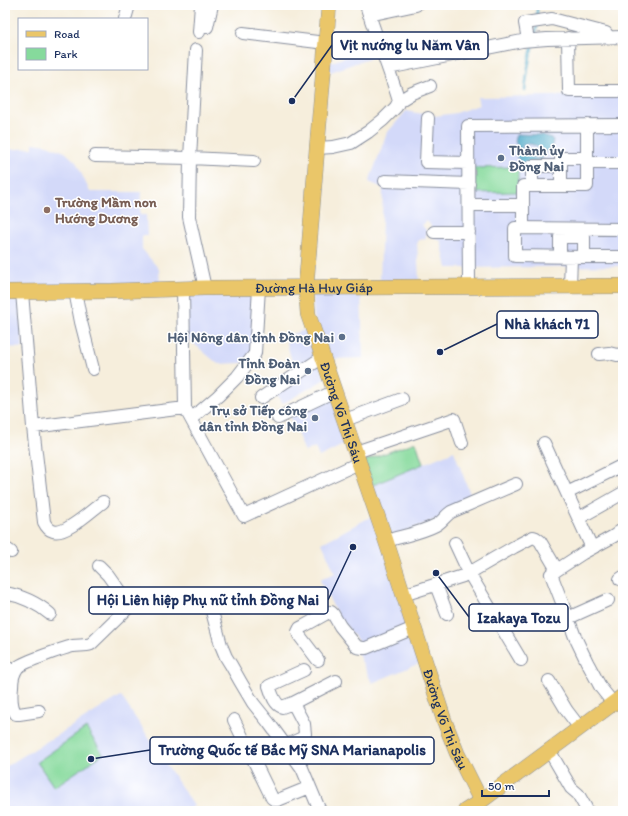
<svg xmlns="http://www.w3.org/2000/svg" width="628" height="816" font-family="Itim,sans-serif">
<rect width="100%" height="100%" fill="#fff"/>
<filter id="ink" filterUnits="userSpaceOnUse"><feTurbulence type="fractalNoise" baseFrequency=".025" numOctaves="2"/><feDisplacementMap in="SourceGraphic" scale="8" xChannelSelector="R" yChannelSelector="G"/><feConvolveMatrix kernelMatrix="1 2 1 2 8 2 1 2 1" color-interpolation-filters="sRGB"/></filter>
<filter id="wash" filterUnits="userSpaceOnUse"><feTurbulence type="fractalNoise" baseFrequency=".012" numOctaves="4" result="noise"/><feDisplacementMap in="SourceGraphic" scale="16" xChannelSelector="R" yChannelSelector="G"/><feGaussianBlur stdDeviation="0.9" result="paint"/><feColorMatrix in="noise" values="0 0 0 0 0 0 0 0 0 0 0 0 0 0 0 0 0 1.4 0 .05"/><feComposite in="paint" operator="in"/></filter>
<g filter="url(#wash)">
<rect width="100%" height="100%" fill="#f6eedc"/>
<path fill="#d3d9f9" d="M376 46 380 54 328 73 329 63Z
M623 95V266L447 268 441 241 430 235 431 226 427 221 422 225 426 230V238L417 241 419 281 380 282 383 188 369 182 387 133 406 111 435 116 456 113 479 105 477 97Z
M33 143 47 145 65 152 76 162 90 192H141L140 215H146L147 236H142V249L159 269 160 284 5 287V150L33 148Z
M312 292H361L363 358 329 359 314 316Z
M186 293H256L252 351 243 363 218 364 187 338Z
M19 297 23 348 5 347 6 298Z
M308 329 325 379 282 404 274 392 296 377 285 336Z
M331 396 347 443 319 457 315 447 305 452 290 416Z
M454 451 472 499 440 518 390 537 373 485Z
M372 516 409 627 361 645 337 614 320 580 335 573 322 543Z
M411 633 420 663 372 683 356 650Z
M121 696 194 806 187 811H5V767Z"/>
<path fill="#86da9c" stroke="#50847d" d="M518 167V192L470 193V168Z
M416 442 423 464 373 485 364 461Z
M86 728 103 754 54 787 37 762Z"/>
<path fill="#48a8c7" stroke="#326c92" d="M517 134 543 135 551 138 553 140 551 150 550 151H544L543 158H538L537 156H534V153H537L539 149C535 144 527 142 522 146V150L525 153 532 154 531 157 535 158 536 159 543 160 542 165 520 163 516 155 518 147C515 142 513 139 517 134Z"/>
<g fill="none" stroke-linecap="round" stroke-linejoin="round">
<path stroke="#48a8c7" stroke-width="2.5" d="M537 5V17
M535 37 537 26
M525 90 528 67 533 43"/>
</g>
</g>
<g filter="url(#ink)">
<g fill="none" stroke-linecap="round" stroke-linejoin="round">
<defs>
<path id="minor" d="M366 5C376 37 389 68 399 101
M369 15 416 5
M125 19 129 5
M207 27 212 5
M199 32 201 5
M243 33 326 43
M568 38 569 91H623
M528 40 525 23 552 19 606 33
M196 50 190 158 189 217 205 288
M388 68 522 41 547 39 623 37
M428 118 426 162 468 163
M317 148 333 147 351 143 368 132 383 120 396 107 399 101 412 93 430 86
M95 156 190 158 254 161
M587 163H623
M385 181 469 184
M532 186V166H561
M561 186V158H587
M469 205H523
M523 228V186H587V125
M434 232H469
M560 257V237H584V257L515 256V228L623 229
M584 257H623
M469 286 468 126 623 125
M570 286 571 257
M183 289 185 408 244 516 359 463
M75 291 81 322 93 369
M22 292 33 427 44 522C46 526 49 530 53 531 65 536 93 509 103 502
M599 354 609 353 617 355 623 354
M261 398 323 357
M278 418 335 391
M191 419 218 396 237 377 254 355 255 353 259 288
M345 420 402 399
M33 427 185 408
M544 443 592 548
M356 452 454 419 462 443
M567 493 623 465
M579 518 623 493
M386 541C402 536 421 533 436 525 442 522 445 516 451 512L516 484
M455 543 469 573 521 660
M5 548 11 552
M99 566 108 575 130 606
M557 570 551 574 568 618
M620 579 623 577
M436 585 447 614
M5 593C22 596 37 603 50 614
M403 595 463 576 469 573 514 547 533 537 536 538 540 541 557 570 583 553 614 536 623 529
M608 600 568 618 575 637 587 662 601 688 613 703
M210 604 221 645 226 657 231 665 240 681 253 703 269 723 302 768 320 811
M318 660 299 635 298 632 300 628 304 626 329 612H331L333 614 340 626 357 647 363 648H366L414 628
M5 665 14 674
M304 670 269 686C272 694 274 704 282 707L293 703 336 681
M549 681 567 711 580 728
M39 711 19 714H16C11 707 11 696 12 687 12 680 13 673 18 667 24 662 64 648 73 646 79 645 85 646 91 644L130 606 147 602 156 601 193 602 210 604 242 602 253 599
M234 720 272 798 275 800H278L310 787
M285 746 302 738 305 734 304 724 293 703
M549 750 571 788 578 794 586 808"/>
<g id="major">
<path id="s1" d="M329 5 317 148 306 287 308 314 386 541 444 720 457 753 481 801"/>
<path id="s2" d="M5 292 112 291 205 288 623 286"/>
<path d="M465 811 481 801 623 696"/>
</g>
</defs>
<use href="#minor" stroke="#888e9d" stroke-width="14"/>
<use href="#major" stroke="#888e9d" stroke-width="16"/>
<use href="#minor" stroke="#fff" stroke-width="12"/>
<use href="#major" stroke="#eac669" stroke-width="15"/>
</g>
</g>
<g fill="#5c6f8a" stroke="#fff" stroke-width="1.5">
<circle cx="501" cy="158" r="4"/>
<circle cx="342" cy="337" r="4"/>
<circle cx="308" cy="371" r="4"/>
<circle cx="315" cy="418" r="4"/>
</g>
<circle fill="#8d6e63" stroke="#fff" stroke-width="1.5" cx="47" cy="210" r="4"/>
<g text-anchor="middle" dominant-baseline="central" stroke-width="3" stroke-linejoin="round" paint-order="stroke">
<g font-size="14" font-weight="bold" fill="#4e5e75" stroke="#fff" text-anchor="end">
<text x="509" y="150" text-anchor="start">Thành ủy<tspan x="509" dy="16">Đồng Nai</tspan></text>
<text x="334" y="337">Hội Nông dân tỉnh Đồng Nai</text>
<text x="300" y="363">Tỉnh Đoàn<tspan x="300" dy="16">Đồng Nai</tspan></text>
<text x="307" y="410">Trụ sở Tiếp công<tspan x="307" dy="16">dân tỉnh Đồng Nai</tspan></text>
</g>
<g font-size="14" font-weight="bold" fill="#785e54" stroke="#fff" text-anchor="start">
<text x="55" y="202">Trường Mầm non<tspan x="55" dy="16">Hướng Dương</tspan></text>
</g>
<g font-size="14" fill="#1b2f5e" stroke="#fff">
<text stroke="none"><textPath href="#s2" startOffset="309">Đường Hà Huy Giáp</textPath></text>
<text stroke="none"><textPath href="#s1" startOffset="414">Đường Võ Thị Sáu</textPath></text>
<text stroke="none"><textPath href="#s1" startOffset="738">Đường Võ Thị Sáu</textPath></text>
</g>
</g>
<path fill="none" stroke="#1b2f5e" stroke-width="1.5" d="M292 101L332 45M440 352L497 324M353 547L328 600M436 573L469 617M91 759L150 750"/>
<g fill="#1b2f5e" stroke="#fff" stroke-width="1.5">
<circle cx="292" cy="101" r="4"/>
<circle cx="440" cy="352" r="4"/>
<circle cx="353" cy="547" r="4"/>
<circle cx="436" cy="573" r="4"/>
<circle cx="91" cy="759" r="4"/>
</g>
<g fill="#fff" stroke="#1b2f5e" stroke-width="1.5">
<rect x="332" y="32" width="156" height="27" rx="4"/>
<rect x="497" y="311" width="101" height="27" rx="4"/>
<rect x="89" y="587" width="239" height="27" rx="4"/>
<rect x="469" y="604" width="99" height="27" rx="4"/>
<rect x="150" y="737" width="284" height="27" rx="4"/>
</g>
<g font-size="15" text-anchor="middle" font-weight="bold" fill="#1b2f5e">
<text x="410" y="50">Vịt nướng lu Năm Vân</text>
<text x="547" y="329">Nhà khách 71</text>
<text x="208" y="605">Hội Liên hiệp Phụ nữ tỉnh Đồng Nai</text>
<text x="519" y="623">Izakaya Tozu</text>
<text x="292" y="755">Trường Quốc tế Bắc Mỹ SNA Marianapolis</text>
</g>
<rect width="628" height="816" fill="none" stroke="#fff" stroke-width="20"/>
<rect x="18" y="18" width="130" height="52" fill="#ffffff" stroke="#a4acbf"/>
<rect x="26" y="31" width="20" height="6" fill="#eac669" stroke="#a4acbf"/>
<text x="54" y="38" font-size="12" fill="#1b2f5e">Road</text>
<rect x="26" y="48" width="20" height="12" fill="#86da9c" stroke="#a4acbf"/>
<text x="54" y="58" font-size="12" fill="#1b2f5e">Park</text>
<path d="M482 790v6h67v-6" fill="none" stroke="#1b2f5e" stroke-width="2"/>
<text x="488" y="790" font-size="12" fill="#1b2f5e" stroke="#ffffff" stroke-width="3" paint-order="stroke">50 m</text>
</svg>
